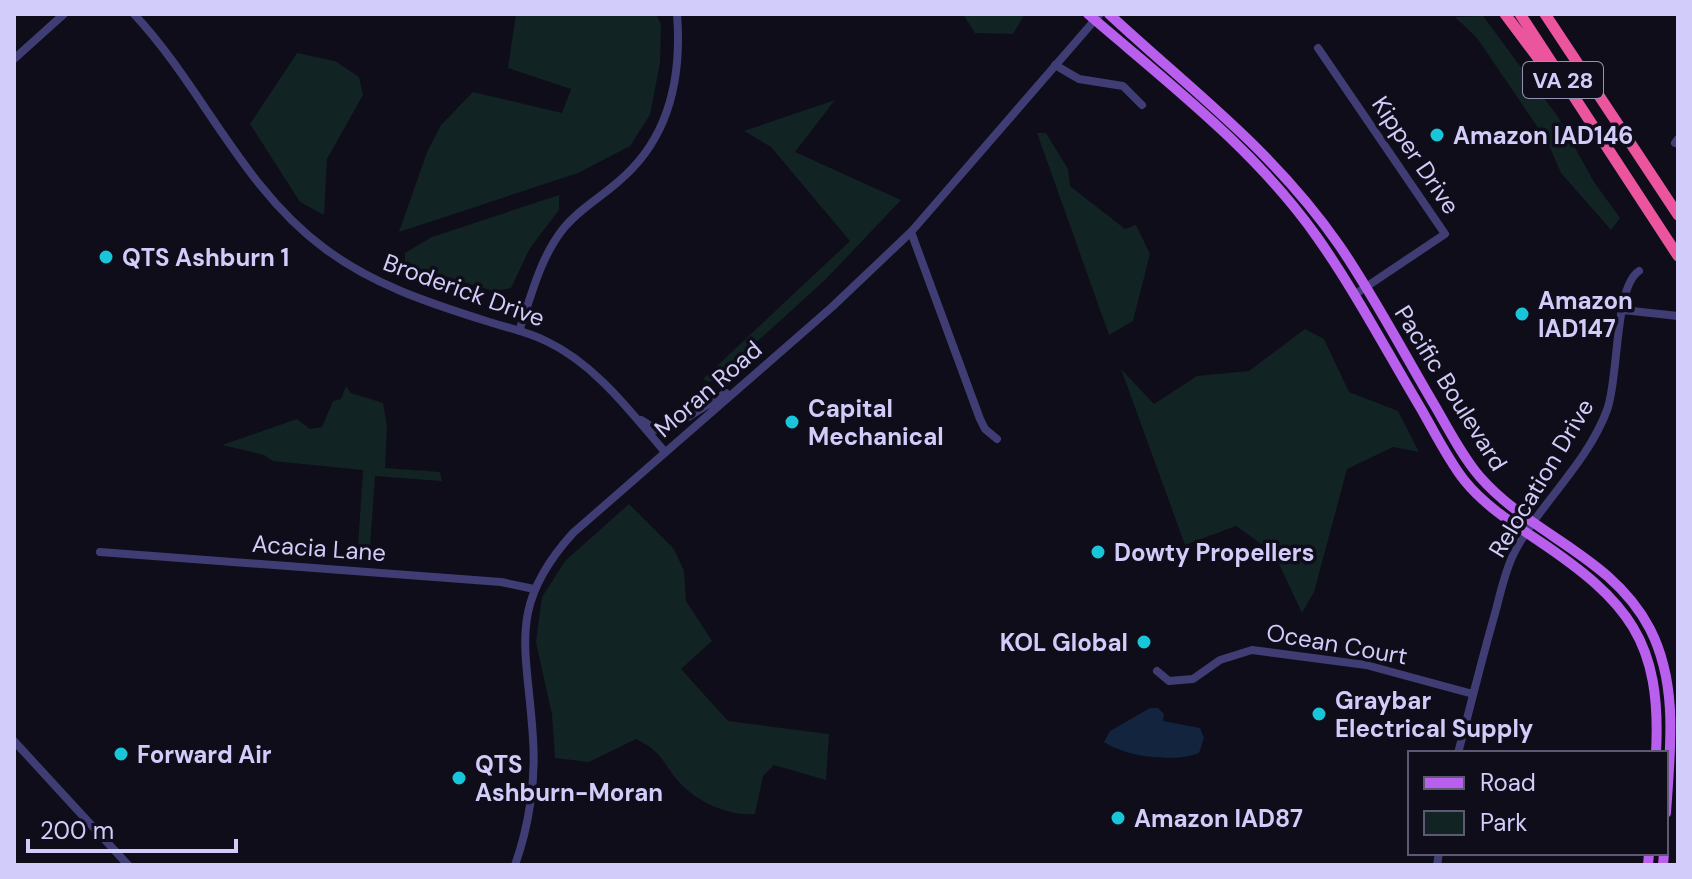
<svg xmlns="http://www.w3.org/2000/svg" width="1692" height="879" font-family="'DM Sans',sans-serif">
<rect width="100%" height="100%" fill="#0f0d1a"/>
<path fill="#112323" d="M516 14H656L661 24 660 63 650 115 630 146 578 173 399 232 427 152 441 125 473 92 562 113 571 89 508 68Z
M963 14H1025L1013 34 975 33Z
M1483 16 1558 117 1594 182 1620 218 1611 230 1561 173 1547 141 1477 38 1455 17Z
M297 53 335 61 359 77 363 95 327 159 324 215 300 202 250 124Z
M835 100 795 152 901 200 825 280 717 378 709 382 703 379 850 241 771 147 744 131Z
M1037 133H1046L1068 169 1070 186 1125 229 1136 225 1150 254 1133 321 1109 335Z
M559 195V210L530 248 511 288 494 291 405 265V253L432 237Z
M1305 329 1324 339 1349 392 1398 411 1419 452 1393 447 1347 469 1314 592 1302 613 1274 553 1236 526 1185 545 1121 369 1154 404 1197 376 1249 371Z
M346 386 351 393 383 403 387 427 385 468 440 472 442 481 375 476 370 548 358 547 363 470 273 461 264 455 222 445 297 419 310 429 322 427 333 401 341 399Z
M629 504 674 549 684 571 686 601 712 641 681 669 728 721 829 734 826 780 774 765 763 776 755 814C729 816 699 803 681 784 661 763 666 754 636 739L589 762 555 758 552 715 536 642 542 597 565 561Z"/>
<path fill="#12243e" d="M1150 708H1158L1164 714 1163 721 1200 728 1204 738 1199 753C1175 763 1126 757 1104 742L1110 731Z"/>
<g fill="none" stroke-linecap="round" stroke-linejoin="round">
<path stroke="#3f3d74" stroke-width="8" d="M134 14C203 88 241 186 324 248 372 284 426 302 483 320 504 327 526 331 546 341 595 364 630 411 665 452
M1318 48 1445 234 1354 295
M14 59 64 14
M1055 65 1079 79 1123 86 1142 105
M1675 143 1678 139
M911 232 980 419 985 429 997 439
M1623 310 1678 316
M519 331C531 297 540 258 563 229 579 209 600 198 619 181 669 139 682 77 677 14
M641 420 657 430 669 429 726 393
M100 552 501 582 534 589
M1157 671 1169 681 1193 679 1220 660 1252 650 1366 665 1473 694
M14 741 128 865
M1458 753C1470 708 1481 662 1494 617 1500 596 1504 573 1514 553 1540 503 1587 464 1607 410 1619 379 1614 287 1639 271
M515 865C529 826 536 780 533 739 528 649 505 608 573 533L832 307 911 232 1100 14
M1437 865 1439 853"/>
<path stroke="#b85fed" stroke-width="10" d="M1088 14C1168 83 1255 149 1317 237 1355 291 1386 350 1420 407 1434 431 1447 458 1464 480 1484 505 1512 523 1539 541 1628 601 1662 641 1656 753
M1109 14C1192 91 1273 150 1339 245 1374 296 1403 352 1435 406 1449 430 1462 456 1480 477 1532 536 1612 556 1650 629 1679 686 1670 750 1666 813
M1648 865 1649 853
M1663 865 1664 853"/>
<path stroke="#eb559d" stroke-width="11" d="M1505 14 1559 86
M1520 14 1678 256
M1545 14 1678 215"/>
</g>
<g fill="#19c5d8" stroke="#0f0d1a" stroke-width="3">
<circle cx="1437" cy="135" r="8"/>
<circle cx="106" cy="257" r="8"/>
<circle cx="1522" cy="314" r="8"/>
<circle cx="792" cy="422" r="8"/>
<circle cx="1098" cy="552" r="8"/>
<circle cx="1144" cy="642" r="8"/>
<circle cx="1319" cy="714" r="8"/>
<circle cx="121" cy="754" r="8"/>
<circle cx="459" cy="778" r="8"/>
<circle cx="1118" cy="818" r="8"/>
</g>
<g text-anchor="middle" dominant-baseline="central" stroke-width="7" stroke-linejoin="round" paint-order="stroke">
<rect fill="#0f0d1a" stroke="#9793b6" stroke-width="2" x="1523" y="62" width="80" height="36" rx="6"/>
<g font-size="22" font-weight="bold" fill="#d1ccf9">
<text x="1563" y="80">VA 28</text>
</g>
<g font-size="24" font-weight="bold" fill="#d1ccf9" stroke="#0f0d1a" text-anchor="start">
<text x="1453" y="135">Amazon IAD146</text>
<text x="122" y="257">QTS Ashburn 1</text>
<text x="1538" y="300">Amazon<tspan x="1538" dy="28">IAD147</tspan></text>
<text x="808" y="408">Capital<tspan x="808" dy="28">Mechanical</tspan></text>
<text x="1114" y="552">Dowty Propellers</text>
<text x="1128" y="642" text-anchor="end">KOL Global</text>
<text x="1335" y="700">Graybar<tspan x="1335" dy="28">Electrical Supply</tspan></text>
<text x="137" y="754">Forward Air</text>
<text x="475" y="764">QTS<tspan x="475" dy="28">Ashburn-Moran</tspan></text>
<text x="1134" y="818">Amazon IAD87</text>
</g>
<g font-size="24" fill="#d1ccf9" stroke="#0f0d1a">
<text transform="translate(1416 155) rotate(56)">Kipper Drive</text>
<text transform="translate(464 290) rotate(20)">Broderick Drive</text>
<text transform="translate(1451 388) rotate(58)">Pacific Boulevard</text>
<text transform="translate(708 389) rotate(-41)">Moran Road</text>
<text transform="translate(1541 478) rotate(-59)">Relocation Drive</text>
<text transform="translate(319 548) rotate(4)">Acacia Lane</text>
<text transform="translate(1337 644) rotate(10)">Ocean Court</text>
</g>
</g>
<rect width="1692" height="879" fill="none" stroke="#d1ccf9" stroke-width="32"/>
<rect x="1408" y="751" width="260" height="104" fill="#0f0d1a" stroke="#5d5973" stroke-width="2"/>
<rect x="1424" y="777" width="40" height="12" fill="#b85fed" stroke="#5d5973" stroke-width="2"/>
<text x="1480" y="791" font-size="24" fill="#d1ccf9">Road</text>
<rect x="1424" y="811" width="40" height="24" fill="#112323" stroke="#5d5973" stroke-width="2"/>
<text x="1480" y="831" font-size="24" fill="#d1ccf9">Park</text>
<path d="M28 839v12h208v-12" fill="none" stroke="#d1ccf9" stroke-width="4"/>
<text x="40" y="839" font-size="24" fill="#d1ccf9" stroke="#0f0d1a" stroke-width="6" paint-order="stroke">200 m</text>
</svg>
